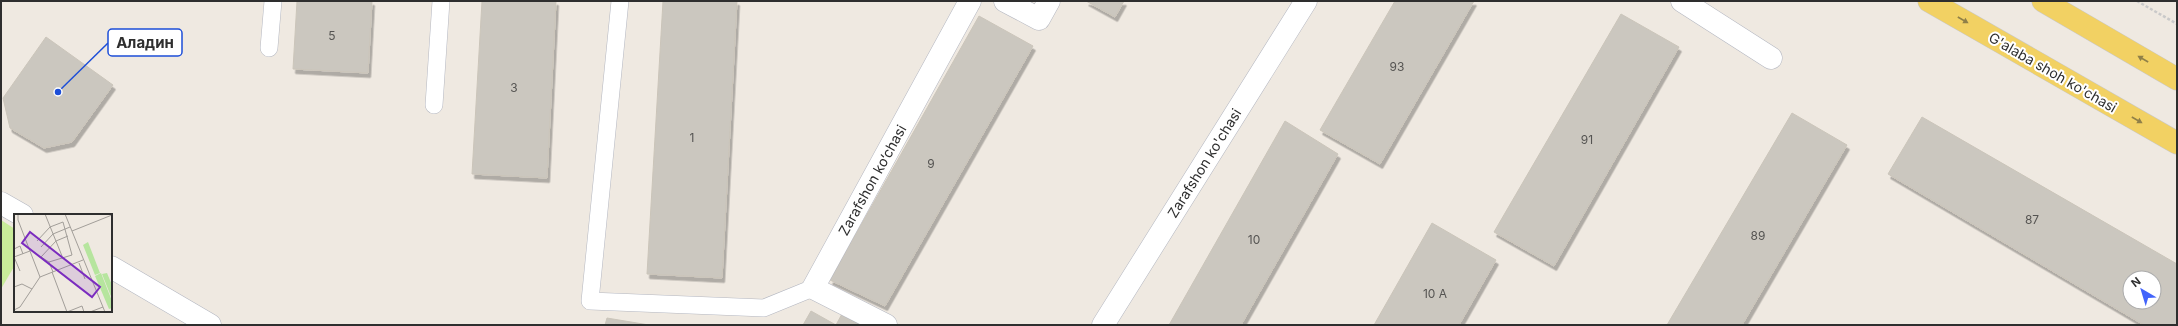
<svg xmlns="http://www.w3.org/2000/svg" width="2178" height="326" font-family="Inter,sans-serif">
<defs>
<filter id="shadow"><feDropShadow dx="2.5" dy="4.5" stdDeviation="0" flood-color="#0004"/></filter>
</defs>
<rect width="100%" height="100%" fill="#efe9e1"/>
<path fill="#c9ec9a" d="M1 220 15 229V265L1 289Z"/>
<path fill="#cbc7bf" stroke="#cbc5ba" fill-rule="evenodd" filter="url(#shadow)" d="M297 1H372L368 73 293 69Z
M482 1H556L547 178 472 174Z
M663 1H737L722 278 647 274Z
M1086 1H1124L1115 17Z
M1395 1H1474L1380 164 1320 130Z
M1621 14 1679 47 1554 266 1494 232Z
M979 16 1033 46 885 306 830 280Z
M46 37 113 85 72 142 44 148 10 128 3 98Z
M1792 113 1847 145 1742 325H1667Z
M1922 117 2177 264V325H2144L1888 174ZM2130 278H2154V302H2130Z
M1285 121 1338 154 1241 325H1169Z
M1432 223 1496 260 1459 325H1374Z
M811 311 836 325 843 312 867 325H803Z
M607 318 649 325H605Z"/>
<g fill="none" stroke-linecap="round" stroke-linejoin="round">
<defs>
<path id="lane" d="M620 1 590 301 764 308 813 288
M269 48 273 1
M434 105 441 1"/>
<path id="street" d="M1005 1 1039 19 1049 1
M1682 1 1771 58
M1 203 22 215
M111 267 210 325
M886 325 813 288 970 1
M1103 325 1306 1"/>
<path id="primary" d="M1929 1 2177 143
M2043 1 2177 79"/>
</defs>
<use href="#lane" stroke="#b4b7c1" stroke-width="18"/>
<use href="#street" stroke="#b4b7c1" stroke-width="23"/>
<use href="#primary" stroke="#c9c9c9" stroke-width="23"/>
<path stroke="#c9c9c9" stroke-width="2.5" stroke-dasharray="3 2" stroke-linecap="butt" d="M2137 1 2177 24"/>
<use href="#lane" stroke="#fff" stroke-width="17"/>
<use href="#street" stroke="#fff" stroke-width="22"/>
<use href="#primary" stroke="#f2d163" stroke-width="22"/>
</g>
<defs><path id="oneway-solid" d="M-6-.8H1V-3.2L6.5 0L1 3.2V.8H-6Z"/></defs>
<g fill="#908048">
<use href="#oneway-solid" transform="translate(1963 20) rotate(30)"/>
<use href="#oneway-solid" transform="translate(2143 59) rotate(-150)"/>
<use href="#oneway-solid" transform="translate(2137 120) rotate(30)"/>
</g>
<g text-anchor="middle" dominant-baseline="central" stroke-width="4" stroke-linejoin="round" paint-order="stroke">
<g font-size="12" fill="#555452">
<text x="332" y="35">5</text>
<text x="1397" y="66">93</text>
<text x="514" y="87">3</text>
<text x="692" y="137">1</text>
<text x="1587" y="139">91</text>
<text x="931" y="163">9</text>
<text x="2032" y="219">87</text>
<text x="1758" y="235">89</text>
<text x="1254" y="239">10</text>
<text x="1435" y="293">10 А</text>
</g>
<g font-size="14" fill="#2e2e2e" stroke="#fff">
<text transform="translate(2053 72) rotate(30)">G'alaba shoh ko'chasi</text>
<text transform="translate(1204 163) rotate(-58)">Zarafshon ko'chasi</text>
<text transform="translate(872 180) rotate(-61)">Zarafshon ko‘chasi</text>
</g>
</g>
<g transform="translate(14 214)">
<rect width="98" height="98" fill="#efe9e1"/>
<path d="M74 28 86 59 81 61 69 31ZM87 59 98 87V94L95 95 81 62ZM93 59 98 71V85L88 60Z" fill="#b6e59e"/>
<path fill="none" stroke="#a29e99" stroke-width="1" d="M4 0V6L26 63M31 0 48 42M51 0 91 98M58 17 98 1M23 27 36 13 49 8 58 41 35 48 39 58M27 33 39 20 56 13M0 35 6 32 9 40M0 43 16 37M0 43 6 57M35 48 27 43 42 27 54 22M65 49 71 65M38 58 53 98M0 73 8 70 18 75M0 96 6 93 26 63 69 46M53 98 68 92 70 98M76 98 89 93"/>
<path fill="#7b2cbf" fill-opacity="0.15" stroke="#7b2cbf" stroke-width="2" d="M16 18 86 73 78 83 8 29Z"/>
<rect width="98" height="98" fill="none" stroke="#2e2e2e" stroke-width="2"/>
</g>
<path fill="none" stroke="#1d4ed8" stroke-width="1.5" d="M58 92L108 43"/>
<circle fill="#1d4ed8" stroke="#fff" stroke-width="1.5" cx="58" cy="92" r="4"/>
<rect fill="#fff" stroke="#1d4ed8" stroke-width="1.5" x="108" y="29" width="74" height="27" rx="4"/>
<g font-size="15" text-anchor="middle" font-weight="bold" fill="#2e2e2e">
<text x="145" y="48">Аладин</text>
</g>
<rect width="2178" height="326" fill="none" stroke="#2e2e2e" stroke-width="4"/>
<g transform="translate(2142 290) rotate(322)"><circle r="19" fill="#ffffff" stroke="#ababab"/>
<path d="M0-3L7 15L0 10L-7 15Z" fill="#4264fb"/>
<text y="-6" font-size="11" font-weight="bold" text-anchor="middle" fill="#2e2e2e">N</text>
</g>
</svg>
